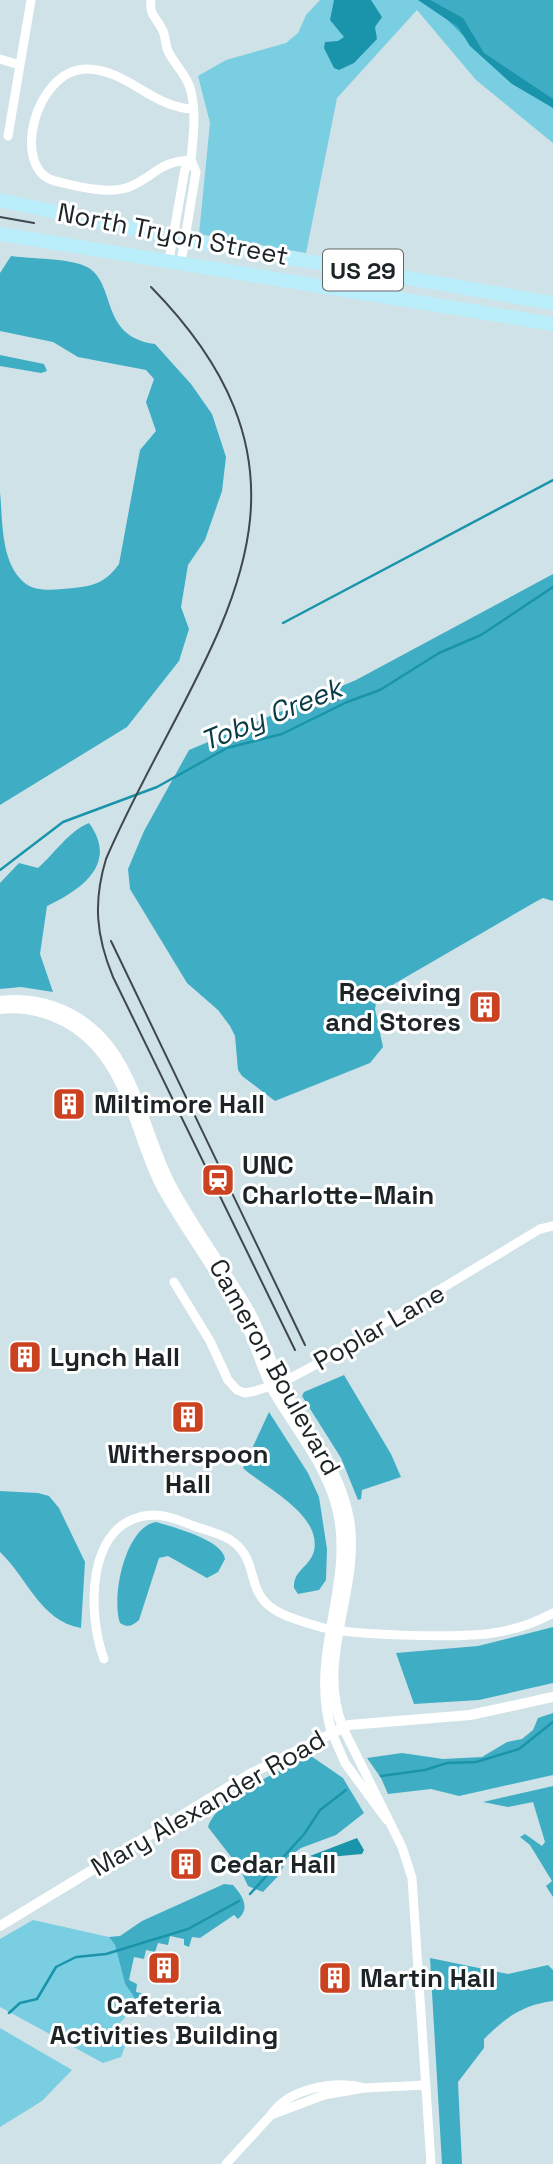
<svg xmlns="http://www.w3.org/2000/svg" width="553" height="2164" font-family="'Space Grotesk',sans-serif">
<rect width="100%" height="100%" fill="#cfe2e7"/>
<path fill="#7acee2" d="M320 0H526L553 26V143L476 80 417 10 337 98 306 253 199 234 210 123 198 76 226 60 286 43 298 33 306 15Z
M33 1920 109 1937 115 1945 125 1984 138 2002 120 2023 130 2033 121 2057 103 2063 0 2007V1939Z
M0 2028 72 2070 42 2101 0 2127Z"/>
<path fill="#3faec5" d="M429 0H553V106C506 77 466 41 429 0Z
M11 256C30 259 71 258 87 267 117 283 99 337 155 344L191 384 212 414 226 457 222 491 205 540 188 565 181 607 189 629 179 661 127 727 0 805V492C3 521 0 564 26 584 38 593 60 589 74 588 95 586 107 581 119 564L140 450 156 431 146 402 154 379 146 370 78 357 53 342 0 331V273Z
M0 355 44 364 47 371 41 373 0 366Z
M553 574V901L543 898 537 901 394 984 377 998 375 1009 383 1047 370 1063 275 1101 242 1076 238 1070 235 1036 230 1026 218 1010 187 983 130 889 128 869 144 831 189 750 356 680Z
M89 823C119 864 81 890 47 906L40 954 53 992 21 987 0 989V883L19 863 38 868C56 852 68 832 89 823Z
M344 1375 391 1454 401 1477 362 1490 361 1499 358 1500 341 1458 302 1396 304 1392Z
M269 1412 308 1473 319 1497 327 1549 326 1580 319 1590 298 1594 294 1588C293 1570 310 1567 314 1551 322 1514 264 1487 243 1468Z
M0 1491 38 1493 49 1496 59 1508 85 1562 81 1628C40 1621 27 1577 0 1552Z
M156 1522C173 1527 223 1540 225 1559L218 1572 207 1578 168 1556 159 1558 139 1620C132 1626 128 1628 120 1623 111 1597 125 1527 156 1522Z
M553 1627V1683L479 1700 414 1704 396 1653 478 1646Z
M553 1713V1775L459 1796 431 1789 388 1794 381 1778 367 1758 402 1753 443 1759 482 1757 507 1742 522 1739 533 1730 538 1718Z
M311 1756 343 1778 364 1813 336 1835 301 1848 287 1858 280 1874 263 1892 248 1886 239 1867 208 1827C217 1797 284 1769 311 1756Z
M553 1786V1897L546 1886 552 1881 530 1845 520 1837 525 1834 542 1846 545 1842 533 1802 508 1807 483 1802Z
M224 1884 233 1885C242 1895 251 1908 238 1919L234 1915 200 1938 192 1937 189 1947 184 1945V1939L170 1936 168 1945 158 1943 155 1952 146 1950 144 1959 134 1957 129 1980 137 1984 136 1992 145 1994 139 2004 125 1984 115 1945 109 1937 120 1936 142 1921Z
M430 1958 508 1974 548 1965 553 1970V2001C522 2005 505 2018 484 2039V2048L458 2082 462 2164H442Z"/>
<path fill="#1a94ab" d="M334 0H371L382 17 375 27 377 39 354 63 339 70 334 68 324 48 325 42 338 41 344 37 330 20Z
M418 0H430L463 18 484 53 553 99V108L512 84 470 46 458 27Z
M357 1838 364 1850 362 1854 318 1858 310 1856Z"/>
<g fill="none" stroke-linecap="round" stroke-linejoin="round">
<path stroke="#1a94ab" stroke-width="2.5" d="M283 623 553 480
M0 870 63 822 157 787 227 748 282 734 347 702 380 690 439 653 481 635 553 587
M381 1776 425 1770 447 1763 476 1762 519 1749 553 1722
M250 1894 305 1833 320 1810 346 1790
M9 2013 20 2003 37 1999 56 1967 76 1957 106 1954 188 1929 239 1901"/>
<path stroke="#fff" stroke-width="9" d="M151 0C149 15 156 17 162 29 166 36 165 44 168 51 174 64 186 74 190 88 197 111 193 137 191 160 157 162 156 176 129 187 108 195 76 186 55 181 10 169 35 71 85 69 126 68 152 108 193 109
M0 59 20 65
M8 136 31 0
M169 260 185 169 191 160 196 172 181 262
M174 1282 210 1341 228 1380 237 1390 245 1393 255 1391 283 1382 315 1365 540 1229 553 1226
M104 1659C87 1614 85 1518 153 1515 167 1515 181 1521 194 1526 205 1530 218 1533 229 1539 257 1556 247 1582 265 1602 277 1615 300 1621 317 1626 347 1636 460 1638 493 1633 513 1630 535 1623 553 1613
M343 1728 402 1847 412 1878 431 2164
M332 1733 345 1763 387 1820
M364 2088C335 2080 289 2088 271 2115L324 2095 364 2088 426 2085
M226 2164 271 2115"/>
<path stroke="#fff" stroke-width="10" d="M0 1001C37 996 75 1009 101 1037 138 1076 146 1138 171 1185 194 1228 224 1268 249 1310 264 1337 271 1366 286 1392 310 1435 340 1470 349 1519 361 1589 314 1660 343 1728
M0 1009C36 1005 71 1019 95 1045 131 1083 138 1143 162 1188 187 1233 219 1274 243 1319 256 1343 261 1369 274 1392 296 1430 326 1464 337 1508 356 1585 308 1653 332 1733
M0 1926 250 1774 349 1725 470 1715 553 1697"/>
<path stroke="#baeefa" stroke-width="14" d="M0 200 185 240 553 303
M0 234 553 324"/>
<path stroke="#3f484b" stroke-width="2" d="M0 217 34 223
M151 287C357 497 196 650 106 859 93 902 96 936 113 977L295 1350
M111 941 305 1345"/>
</g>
<defs>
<symbol id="building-square" viewBox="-11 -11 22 22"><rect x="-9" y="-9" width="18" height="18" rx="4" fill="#cb4220" stroke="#fff"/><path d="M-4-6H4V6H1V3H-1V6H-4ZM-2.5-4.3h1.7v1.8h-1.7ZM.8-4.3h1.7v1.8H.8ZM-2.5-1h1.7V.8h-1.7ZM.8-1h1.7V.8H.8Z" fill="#fff"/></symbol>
<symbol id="station-square" viewBox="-11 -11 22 22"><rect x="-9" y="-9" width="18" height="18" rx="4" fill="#cb4220" stroke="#fff"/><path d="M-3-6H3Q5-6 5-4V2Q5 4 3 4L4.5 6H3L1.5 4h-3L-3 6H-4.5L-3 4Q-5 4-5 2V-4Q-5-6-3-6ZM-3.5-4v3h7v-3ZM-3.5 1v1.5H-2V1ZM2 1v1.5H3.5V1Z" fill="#fff"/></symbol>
</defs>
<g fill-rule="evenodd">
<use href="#building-square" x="466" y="988" width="38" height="38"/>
<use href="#building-square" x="50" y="1085" width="38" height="38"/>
<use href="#station-square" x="199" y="1161" width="38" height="38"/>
<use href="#building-square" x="6" y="1338" width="38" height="38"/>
<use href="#building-square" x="169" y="1398" width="38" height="38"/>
<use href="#building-square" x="167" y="1845" width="38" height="38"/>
<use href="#building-square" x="145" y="1949" width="38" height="38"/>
<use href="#building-square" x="316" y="1959" width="38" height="38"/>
</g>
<g text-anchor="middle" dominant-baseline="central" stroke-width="6" stroke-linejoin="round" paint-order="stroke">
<rect fill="#fff" stroke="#616667" stroke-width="2" x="323" y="249.5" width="80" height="41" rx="5"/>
<g font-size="24" font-weight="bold" fill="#1d2426">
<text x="363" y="270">US 29</text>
</g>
<g font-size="26" fill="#1d2426" stroke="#fff">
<text transform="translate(173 234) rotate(11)">North Tryon Street</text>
<text transform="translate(379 1327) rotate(-30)">Poplar Lane</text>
<text transform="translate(275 1367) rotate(61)">Cameron Boulevard</text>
<text transform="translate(208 1803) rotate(-30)">Mary Alexander Road</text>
</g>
<g font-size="26" font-weight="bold" fill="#1d2426" stroke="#fff" text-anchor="start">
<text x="461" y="992" text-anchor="end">Receiving<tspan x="461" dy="30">and Stores</tspan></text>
<text x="94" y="1104">Miltimore Hall</text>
<text x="242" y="1165">UNC<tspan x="242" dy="30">Charlotte–Main</tspan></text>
<text x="50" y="1357">Lynch Hall</text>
<text x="188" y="1454" text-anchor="middle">Witherspoon<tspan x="188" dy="30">Hall</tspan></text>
<text x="210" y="1864">Cedar Hall</text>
<text x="360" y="1978">Martin Hall</text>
<text x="164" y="2005" text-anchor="middle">Cafeteria<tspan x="164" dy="30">Activities Building</tspan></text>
</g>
<g font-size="28" font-style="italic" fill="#093c46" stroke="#fff">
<text transform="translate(271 714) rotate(-22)">Toby Creek</text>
</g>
</g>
</svg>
